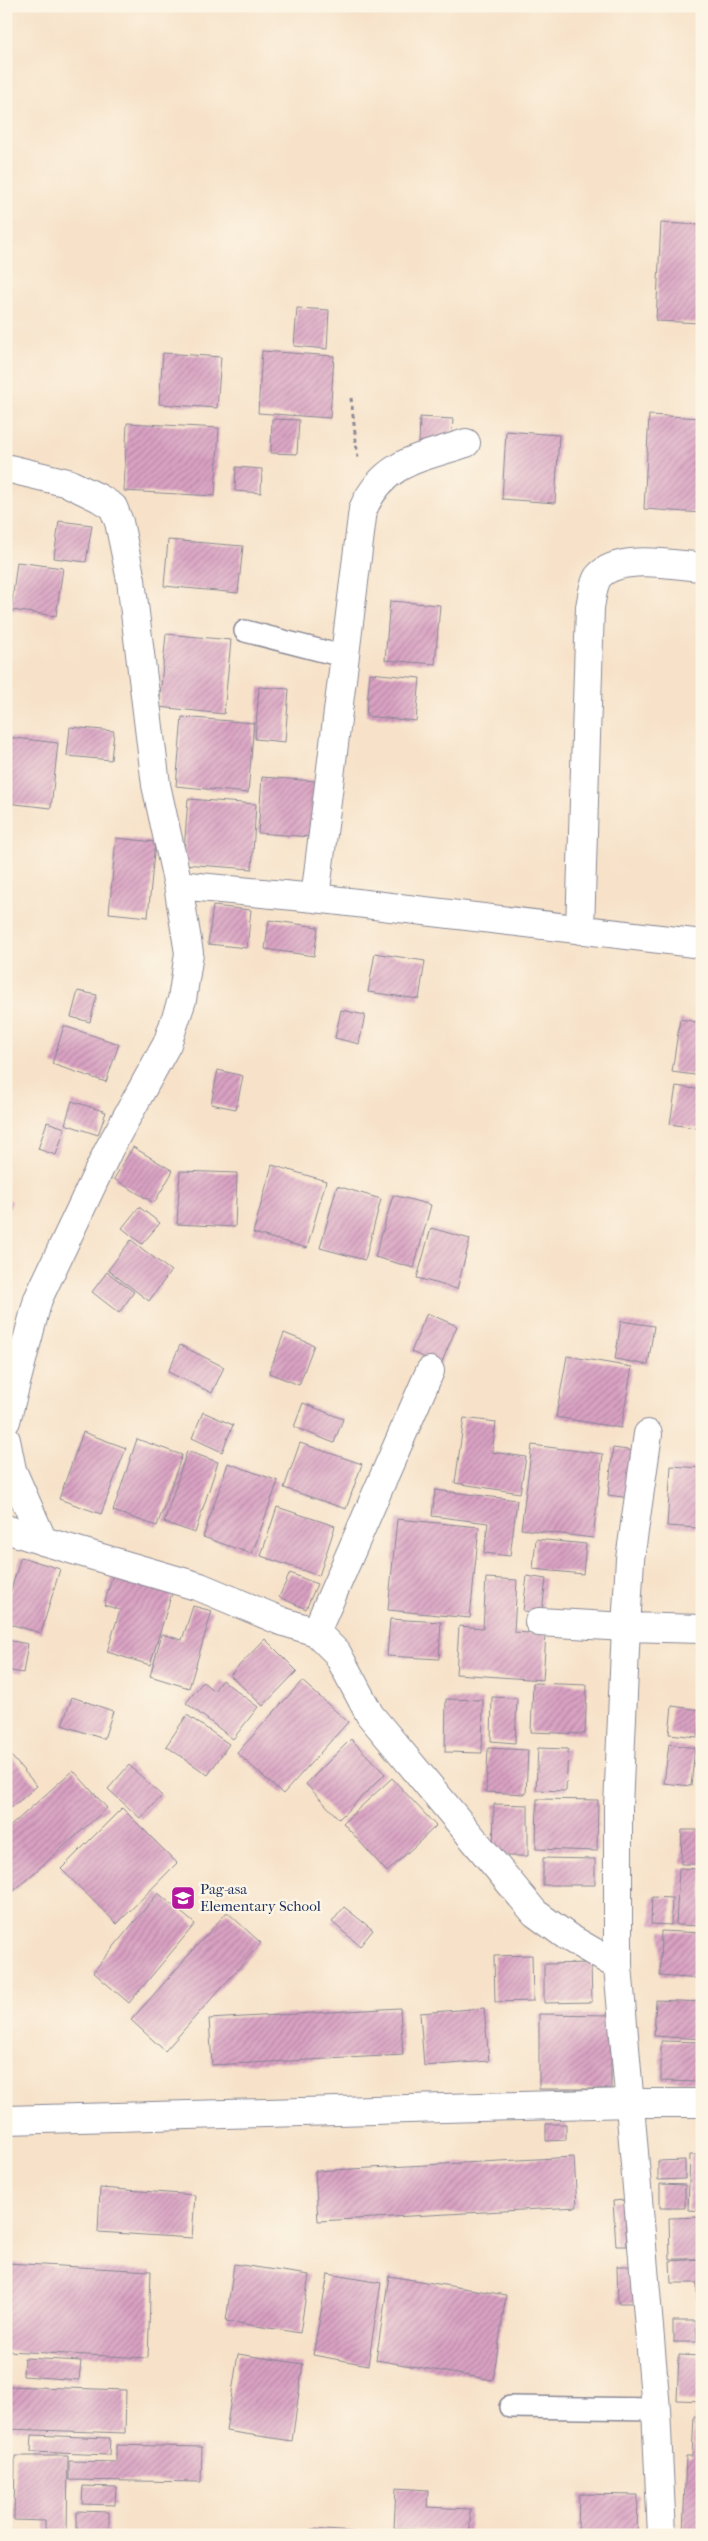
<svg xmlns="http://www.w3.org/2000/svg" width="708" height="2541" font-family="'IM FELL French Canon',serif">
<defs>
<pattern id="building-hatch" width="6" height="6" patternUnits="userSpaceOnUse" patternTransform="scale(1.25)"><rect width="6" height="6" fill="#daa2c3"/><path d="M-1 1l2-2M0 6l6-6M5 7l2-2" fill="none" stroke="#b084a2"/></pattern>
</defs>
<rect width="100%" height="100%" fill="#fcf5e5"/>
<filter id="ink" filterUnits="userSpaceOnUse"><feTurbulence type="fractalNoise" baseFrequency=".02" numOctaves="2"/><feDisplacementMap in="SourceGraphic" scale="10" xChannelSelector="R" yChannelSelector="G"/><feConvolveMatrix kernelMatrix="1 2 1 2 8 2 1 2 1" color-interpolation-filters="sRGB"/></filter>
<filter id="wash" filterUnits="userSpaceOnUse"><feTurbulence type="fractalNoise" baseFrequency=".0096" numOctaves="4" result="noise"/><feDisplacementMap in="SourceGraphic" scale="20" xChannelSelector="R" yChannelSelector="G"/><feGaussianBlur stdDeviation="1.12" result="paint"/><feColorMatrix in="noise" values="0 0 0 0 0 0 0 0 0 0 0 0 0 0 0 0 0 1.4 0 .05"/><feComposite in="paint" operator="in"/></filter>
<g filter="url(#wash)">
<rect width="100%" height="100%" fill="#f7e2c9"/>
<g id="blocks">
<path fill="url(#building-hatch)" d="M661 223 702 225V323L656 321Z
M297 308 329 310 327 349 294 346Z
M262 351 334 356 330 418 258 413Z
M163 353 221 357 217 408 159 404Z
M649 415 702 418V513L644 509Z
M420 417 453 419 451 447 419 444Z
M272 419 299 420 297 454 271 453Z
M127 423 219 428 215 496 124 491Z
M506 431 559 435 555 503 502 499Z
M236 467 262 469 261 493 235 491Z
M59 521 92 525 86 562 54 558Z
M168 540 243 546 238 593 164 586Z
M17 562 63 568 56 616 11 610Z
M390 601 440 605 435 664 385 660Z
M166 634 231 640 224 714 159 707Z
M370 673 420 678 416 721 366 716Z
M259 687 289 689 285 742 255 739Z
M182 717 254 723 248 793 176 786Z
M70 727 114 731 111 760 67 756Z
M6 737 58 743 51 808 6 803Z
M262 777 315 781 311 837 258 833Z
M188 799 256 804 252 869 183 864Z
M116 838 155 842 148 917 109 913Z
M213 906 251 910 247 948 208 944Z
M269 920 318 927 314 956 265 949Z
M375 953 425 961 419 999 368 992Z
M78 991 97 995 90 1022 71 1017Z
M341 1010 365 1015 359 1044 335 1038Z
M680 1019 702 1023V1076L672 1072Z
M64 1026 119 1044 106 1082 52 1064Z
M218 1070 243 1076 236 1109 211 1104Z
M676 1086 702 1090V1129L670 1124Z
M72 1101 106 1112 98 1135 65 1124Z
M47 1122 65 1128 56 1155 38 1149Z
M133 1147 173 1171 154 1203 114 1179Z
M272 1165 326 1181 307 1248 253 1233Z
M180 1171 237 1173 235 1227 177 1224Z
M337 1186 381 1199 365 1260 320 1248Z
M393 1195 431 1205 414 1268 375 1257Z
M6 1199 12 1201 6 1215Z
M139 1207 160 1223 142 1244 122 1228Z
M431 1228 470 1239 457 1289 417 1278Z
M131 1240 171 1271 149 1301 108 1270Z
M107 1272 134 1292 119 1313 92 1292Z
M427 1313 457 1326 441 1364 411 1352Z
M621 1321 654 1326 648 1365 615 1359Z
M284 1333 314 1345 299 1385 269 1373Z
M180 1345 224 1367 212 1393 168 1372Z
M567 1356 632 1367 621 1428 556 1417Z
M303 1403 343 1419 334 1443 294 1427Z
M203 1412 233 1425 222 1452 192 1438Z
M464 1418 496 1422 492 1452 526 1457 520 1493 455 1483Z
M83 1432 126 1448 101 1514 59 1499Z
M137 1439 182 1455 157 1526 113 1511Z
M300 1443 362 1464 346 1509 284 1488Z
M532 1445 603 1454 593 1538 521 1529Z
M613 1448 635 1451 630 1498 608 1495Z
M187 1451 218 1462 195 1533 164 1522Z
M228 1463 278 1481 252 1554 203 1537Z
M671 1466 702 1468 698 1528 667 1526Z
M435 1490 517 1500 510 1556 484 1553 488 1523 432 1516Z
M277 1507 335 1526 319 1576 261 1556Z
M397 1519 479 1527 470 1618 388 1610Z
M536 1539 586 1544 583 1574 533 1569Z
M21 1557 60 1569 41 1633 6 1623V1606Z
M290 1573 317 1584 306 1609 279 1597Z
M113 1574 172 1593 150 1665 107 1652 120 1610 104 1605Z
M527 1576 546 1579 542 1612 523 1611Z
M486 1578 517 1580 514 1632 546 1634 543 1680 456 1674 459 1626 483 1628Z
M193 1606 212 1611 189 1688 150 1676 162 1634 182 1640Z
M390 1619 441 1622 439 1659 387 1656Z
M265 1639 297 1671 263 1706 230 1675Z
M7 1640 28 1644 23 1673 6 1670Z
M222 1680 258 1707 233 1739 186 1703 203 1682 214 1691Z
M302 1681 348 1722 283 1794 237 1753Z
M533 1683 587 1685 585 1734 531 1732Z
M72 1697 113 1711 104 1739 62 1725Z
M492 1697 517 1698 515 1743 491 1741Z
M446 1699 483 1700 482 1753 445 1752Z
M672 1706 701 1710 698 1737 669 1734Z
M187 1715 229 1744 208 1775 166 1746Z
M351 1739 385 1774 339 1819 306 1784Z
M669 1744 695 1748 691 1786 664 1783Z
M488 1748 528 1750 526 1794 486 1792Z
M538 1748 568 1749 566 1791 536 1790Z
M6 1750 37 1786 6 1812Z
M129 1765 162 1796 141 1819 108 1789Z
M73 1770 107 1808 8 1896 6 1894V1830Z
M392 1778 436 1826 387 1872 343 1823Z
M537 1799 598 1800 597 1851 536 1849Z
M494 1804 528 1805V1856H493Z
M122 1808 177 1863 117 1924 61 1869Z
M682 1830H702V1864H681Z
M543 1858 595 1859V1885H543Z
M679 1868 702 1869V1926L676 1925Z
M158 1893 195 1924 129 2003 93 1972Z
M652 1897 672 1898 671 1925 651 1924Z
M344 1907 373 1930 360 1946 332 1922Z
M227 1912 261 1943 165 2051 131 2020Z
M661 1931 702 1933V1979L660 1976Z
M532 1955 533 2001 495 2002 494 1956Z
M591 1963 592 2002 544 2003V1964Z
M656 2000 702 2002V2039L654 2036Z
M400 2008 403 2055 212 2065 209 2019Z
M484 2008 489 2061 424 2066 420 2013Z
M539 2014 611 2015V2089H539Z
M661 2041 702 2042V2082L661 2081Z
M546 2124H566V2140L546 2141Z
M690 2155H702V2211L688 2210Z
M574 2157 577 2207 318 2221 315 2171Z
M685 2160V2179L658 2180V2161Z
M660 2184 685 2185V2208H660Z
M100 2188 195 2195 192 2238 98 2232Z
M624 2200 627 2246H616L613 2201Z
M702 2217V2259H670L669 2218Z
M702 2259V2301H697V2283H671L670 2261Z
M6 2263 151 2271 148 2358 6 2351Z
M234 2264 309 2275 300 2333 226 2321Z
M617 2266H633L635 2303H618Z
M328 2274 381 2283 368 2365 313 2355Z
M389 2276 506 2295 493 2380 376 2360Z
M673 2321H696L697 2342H673Z
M238 2354 303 2364 292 2441 226 2431Z
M679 2355 702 2356V2401L677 2400Z
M24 2358 81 2361 79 2380 23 2376Z
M6 2386 126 2390 125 2433 6 2429Z
M694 2416 702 2417V2535H683L686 2456H692Z
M32 2435 110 2438 109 2455 31 2452Z
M116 2445 202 2447 201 2482 69 2480V2461L116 2462Z
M15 2456H68L67 2535H45V2521L14 2520Z
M83 2486 116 2487 115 2505 82 2504Z
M396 2488 428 2490 427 2507 470 2509V2532L394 2529Z
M579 2494 638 2495 637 2535H578Z
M77 2511 109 2512V2535H77Z
M312 2529 353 2532V2535H312Z"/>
</g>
</g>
<g filter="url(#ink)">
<use href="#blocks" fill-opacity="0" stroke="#898894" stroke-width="1"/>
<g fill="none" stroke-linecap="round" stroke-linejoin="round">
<defs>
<path id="lane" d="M245 631 346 657
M510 2407 656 2409"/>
<path id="street" d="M6 468 68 483 99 498 113 507 119 522 131 580 156 785 178 885 189 953 182 1000 167 1044 109 1149 38 1299 6 1421
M178 885 315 898 702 944
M315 898 363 509C384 461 421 458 466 443
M580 930 590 607C592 598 593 584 598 577 618 553 674 565 702 567
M430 1371 316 1632 337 1653 370 1715 535 1913 568 1937 618 1966
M648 1434 630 1559 626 1627 618 1807V1966L656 2409 662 2535
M6 1440 12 1470 43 1541 200 1587 281 1621 316 1632
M6 1529 43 1541
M539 1622 626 1627 702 1629
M6 2120 630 2103H702"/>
</defs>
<use href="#lane" stroke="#898894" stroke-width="24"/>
<use href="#street" stroke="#898894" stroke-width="30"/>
<path stroke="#898894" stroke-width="3" stroke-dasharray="4 4" stroke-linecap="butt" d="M351 398 358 459"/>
<use href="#lane" stroke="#fff" stroke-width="21"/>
<use href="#street" stroke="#fff" stroke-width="28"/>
</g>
</g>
<defs>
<symbol id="school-square" viewBox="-11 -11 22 22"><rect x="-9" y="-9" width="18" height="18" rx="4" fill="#b5179e" stroke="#fcf5e5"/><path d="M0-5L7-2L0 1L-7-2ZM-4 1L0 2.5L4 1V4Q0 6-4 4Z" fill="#fff"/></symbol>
</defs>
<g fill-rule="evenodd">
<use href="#school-square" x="169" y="1884" width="28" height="28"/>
</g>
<g text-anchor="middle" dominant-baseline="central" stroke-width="5" stroke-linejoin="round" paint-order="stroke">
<g font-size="15" fill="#1b2f5e" stroke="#fcf5e5" text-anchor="start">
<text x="200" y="1889">Pag-asa<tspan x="200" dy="17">Elementary School</tspan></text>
</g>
</g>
<rect width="708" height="2541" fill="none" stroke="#fcf5e5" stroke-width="25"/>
</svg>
